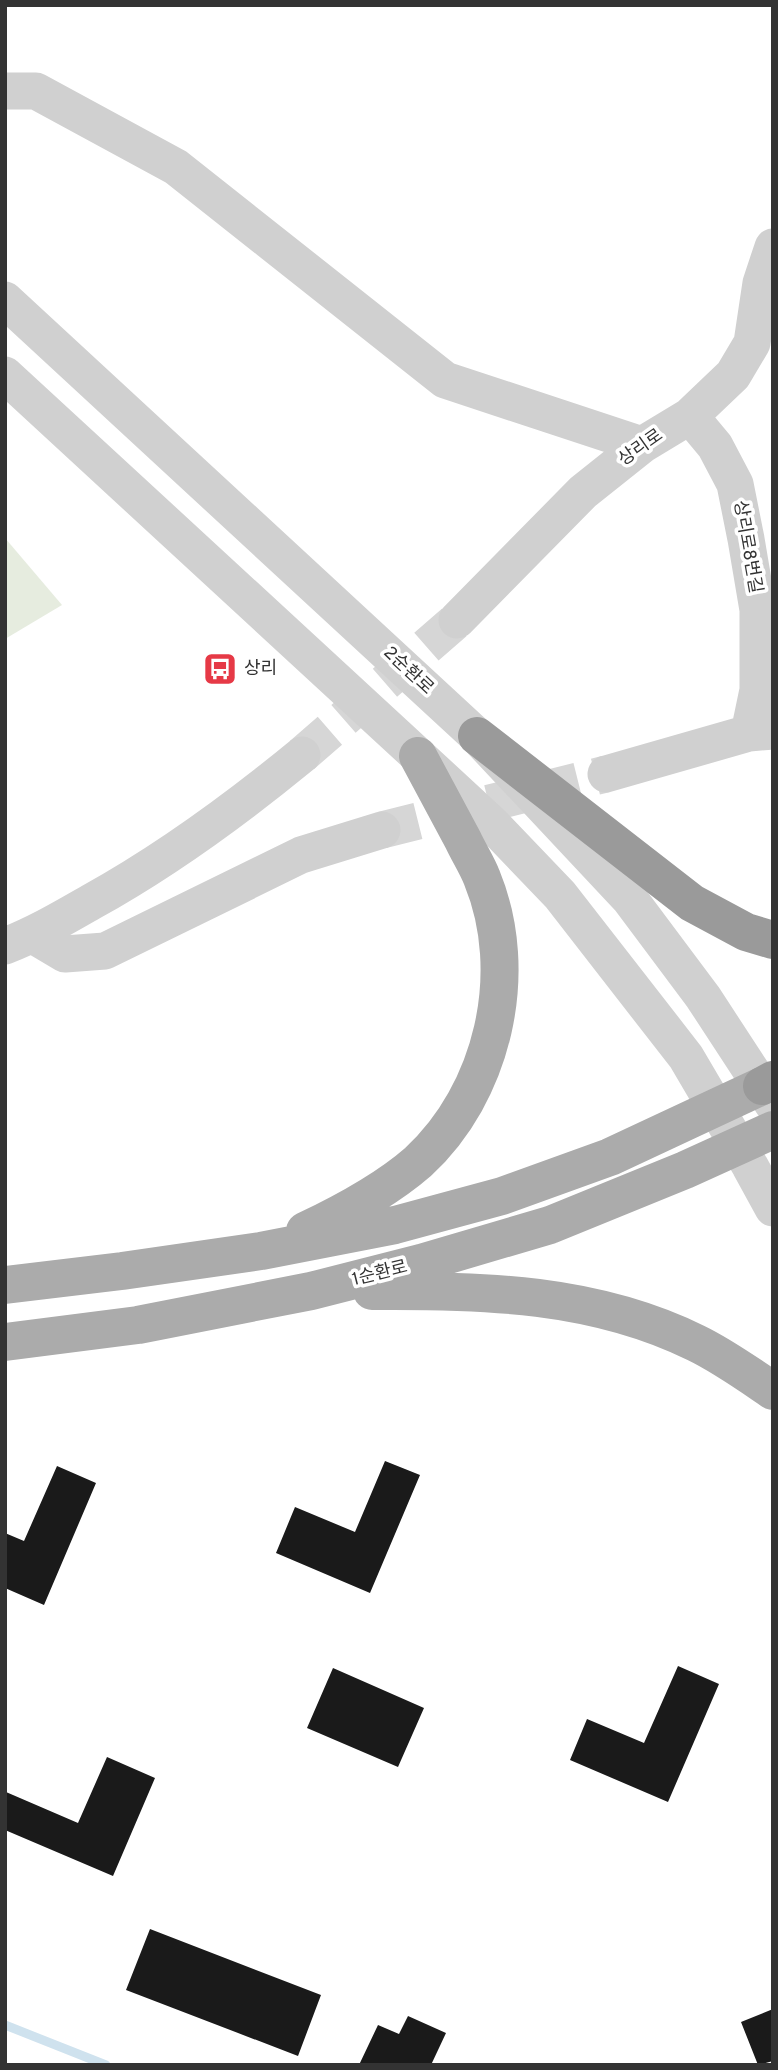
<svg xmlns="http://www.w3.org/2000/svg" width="778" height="2070" font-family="Overpass,'Noto Sans KR',sans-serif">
<rect width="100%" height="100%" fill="#fff"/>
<path fill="#e6ecdf" d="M5 538 62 605 5 639Z"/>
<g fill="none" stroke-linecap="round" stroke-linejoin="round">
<path stroke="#cfe2ee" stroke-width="9" d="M5 2025 106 2065"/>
</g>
<path fill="#1a1a1a" d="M385 1461 420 1475 370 1593 276 1553 295 1507 355 1532Z
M57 1466 96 1483 44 1605 5 1588V1533L24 1541Z
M678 1666 719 1684 668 1802 570 1760 587 1719 644 1743Z
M333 1668 424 1708 398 1767 307 1728Z
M107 1757 155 1778 113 1876 5 1830 6 1792 78 1823Z
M150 1929 321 1995 298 2056 126 1990Z
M773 2009V2061L758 2065 741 2022Z
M408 2016 446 2033 431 2065H359L378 2025 399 2034Z"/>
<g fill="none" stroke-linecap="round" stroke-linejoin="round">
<path stroke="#d6d6d6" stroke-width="37" stroke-dasharray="37 18" stroke-linecap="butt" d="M302 755 457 620
M382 830 606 774"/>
<path stroke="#d0d0d0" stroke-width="37" d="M5 91H36L176 167 445 380 642 445
M5 300 477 736 629 898 703 997 773 1104
M5 375 491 823 560 895 686 1057 750 1166 773 1208
M690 416 715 446 735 484 746 539 758 610V690L749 733
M457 620 583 492 642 445 690 416 733 375 752 343 761 283 773 247
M606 774 749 733 773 731
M33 935 65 954 105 951 301 855 382 830
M5 946C36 934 63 918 91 902 167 860 235 810 302 755"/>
<path stroke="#ababab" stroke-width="38" d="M305 1231C343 1213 386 1190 418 1162 493 1093 521 973 482 878 477 865 469 853 463 840 448 812 433 784 418 756
M5 1285 122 1271 261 1251 395 1225 502 1196 610 1157 762 1086
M372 1291C483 1290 595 1293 696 1343 723 1356 748 1374 773 1391
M5 1342 138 1325 311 1291 421 1263 550 1225 685 1170 773 1130"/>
<path stroke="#9a9a9a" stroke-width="38" d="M477 736 692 903 746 932 773 940
M762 1086 773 1080"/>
</g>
<defs>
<symbol id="bus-square" viewBox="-11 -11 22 22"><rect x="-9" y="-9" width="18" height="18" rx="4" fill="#e63946" stroke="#fff"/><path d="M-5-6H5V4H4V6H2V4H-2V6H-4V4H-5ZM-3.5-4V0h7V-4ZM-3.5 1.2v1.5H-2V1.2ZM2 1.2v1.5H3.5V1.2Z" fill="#fff"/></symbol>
</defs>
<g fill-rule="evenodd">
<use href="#bus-square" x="201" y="650" width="38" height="38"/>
</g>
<g text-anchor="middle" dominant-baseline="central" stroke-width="7" stroke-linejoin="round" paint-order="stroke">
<g font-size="18" fill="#333" stroke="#fff">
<text transform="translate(641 448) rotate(-35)">상리로</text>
<text transform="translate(747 547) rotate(80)">상리로8번길</text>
<text transform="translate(408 671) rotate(43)">2순환로</text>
<text transform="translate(380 1274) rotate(-14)">1순환로</text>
</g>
<g font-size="18" fill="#333" stroke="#fff" text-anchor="start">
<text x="244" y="669">상리</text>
</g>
</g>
<rect width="778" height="2070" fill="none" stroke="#333333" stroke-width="14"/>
</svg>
